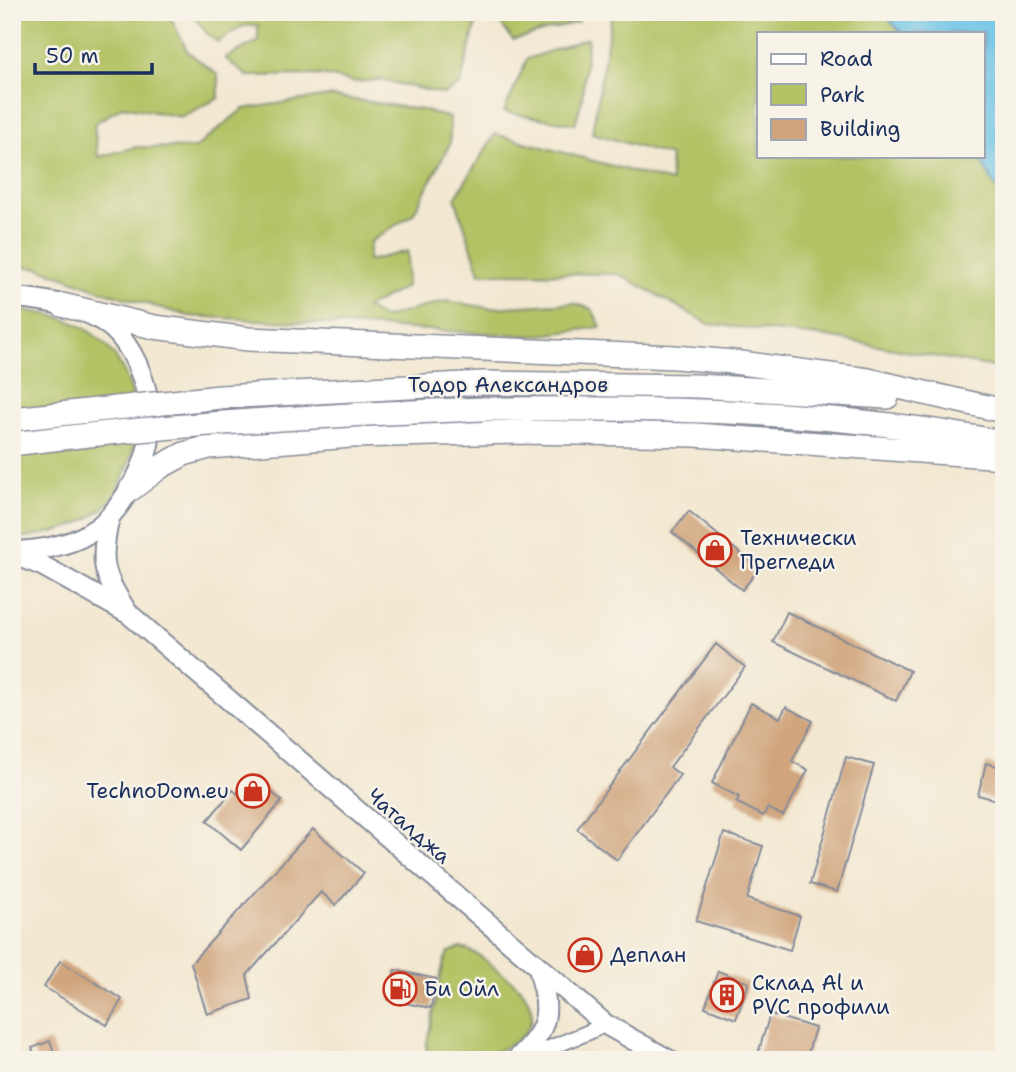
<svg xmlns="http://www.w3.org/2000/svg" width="1016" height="1072" font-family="'Shantell Sans',sans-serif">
<rect width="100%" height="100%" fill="#f7f3e8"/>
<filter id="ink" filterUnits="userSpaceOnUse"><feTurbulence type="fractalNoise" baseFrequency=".0143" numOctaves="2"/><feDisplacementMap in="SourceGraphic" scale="14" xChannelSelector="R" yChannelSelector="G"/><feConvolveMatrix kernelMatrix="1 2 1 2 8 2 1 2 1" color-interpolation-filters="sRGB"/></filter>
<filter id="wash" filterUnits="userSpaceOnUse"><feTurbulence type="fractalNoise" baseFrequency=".00686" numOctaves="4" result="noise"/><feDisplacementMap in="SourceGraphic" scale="28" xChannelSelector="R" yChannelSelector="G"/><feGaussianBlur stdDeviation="1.57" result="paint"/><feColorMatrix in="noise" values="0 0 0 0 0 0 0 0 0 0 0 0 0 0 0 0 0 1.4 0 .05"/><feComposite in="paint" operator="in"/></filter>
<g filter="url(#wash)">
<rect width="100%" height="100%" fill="#f3e8d1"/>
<path fill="#b3c265" stroke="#677862" stroke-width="2" d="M12 12H168L188 52 218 75 219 98 181 117 123 106 94 124 98 157 136 147 195 148 243 109 329 96 423 110 450 118V144L413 214 370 242 368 261 408 251 406 287 366 308 384 318 446 301 489 308 574 303 592 309 601 327 534 336 189 316 105 292 39 268 12 266Z
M191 12H479L460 85 444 94 381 80 354 82 322 75 247 76 225 58 258 41V25L243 26 218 42 208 35Z
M505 12H581L578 22 513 40 500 23Z
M612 12H882L902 33H759V156H978L1004 201V369L828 337 709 324 619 274 480 273 455 198 495 134 671 182 670 156 592 133Z
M588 38 582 100 575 124 504 112 527 59Z
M12 309C37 312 62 315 84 328 134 358 148 423 125 473 121 482 117 494 110 501 87 528 46 535 12 539Z
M460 948C476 950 487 962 500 972 507 977 516 983 521 989 553 1030 506 1051 472 1059 459 1062 443 1060 429 1060L426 1047 444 961 449 952Z"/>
<path fill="#67c1e5" stroke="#4178a2" stroke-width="2" d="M882 12H1004V201L978 156H983V33H902Z"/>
<g id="blocks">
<path fill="#d0a57d" d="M689 511 759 569 742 590 672 532Z
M787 612 910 671 896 701 773 642Z
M716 644 745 667 670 767 680 775 617 860 577 829Z
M751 703 780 718 786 707 813 721 792 761 808 770 783 816 768 808 763 816 736 802 739 797 712 783Z
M846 757 874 765 837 892 810 884Z
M986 763 1004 768V802L978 795Z
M253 776 282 801 241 850 207 821 233 790 238 794Z
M313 829 364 873 336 905 321 892 247 975 252 999 207 1014 191 963Z
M724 833 763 846 747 899 800 916 790 950 696 921Z
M60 961 122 999 107 1025 44 987Z
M395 970 437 979 431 1008 389 1000Z
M718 971 749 983 736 1019 705 1007Z
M770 1014 815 1028 806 1060H756Z
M50 1041 57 1060H36L32 1048Z"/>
</g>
</g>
<g filter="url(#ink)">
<use href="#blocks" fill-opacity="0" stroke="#878c98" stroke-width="2"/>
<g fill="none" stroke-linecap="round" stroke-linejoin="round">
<defs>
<path id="minor" d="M520 1060 589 1032 605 1024"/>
<path id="secondary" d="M12 297C45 300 87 306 113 329 124 339 131 351 137 364 157 411 156 452 126 495 117 509 104 525 89 533 66 547 39 550 12 552
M110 516C99 559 102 574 126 610
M12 554 41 565 129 614 605 1024 669 1060
M516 1060C552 1026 550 1012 538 966"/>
<path id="trunk" d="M62 305 154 327 248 339 675 357 733 362 868 380 1004 411
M483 383 697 386 887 397
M483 409C657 408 833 409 1004 443
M131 489 160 467 184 454 209 447 351 436 519 432 695 435 1004 457"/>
</defs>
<use href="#minor" stroke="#878c98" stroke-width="18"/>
<use href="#secondary" stroke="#878c98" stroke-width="23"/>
<use href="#trunk" stroke="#878c98" stroke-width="26"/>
<use href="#minor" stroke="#fff" stroke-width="14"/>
<use href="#secondary" stroke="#fff" stroke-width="19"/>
<use href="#trunk" stroke="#fff" stroke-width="23"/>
<defs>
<path id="trunk-bridge" d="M12 419 220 397 483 383
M12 444C169 424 326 415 483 409"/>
</defs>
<use href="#trunk-bridge" stroke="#878c98" stroke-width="26" stroke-linecap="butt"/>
<use href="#trunk-bridge" stroke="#fff" stroke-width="23"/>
</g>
</g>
<defs>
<symbol id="shop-ring" viewBox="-11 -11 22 22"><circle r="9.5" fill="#f7f3e8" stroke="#c8321e" stroke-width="1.5"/><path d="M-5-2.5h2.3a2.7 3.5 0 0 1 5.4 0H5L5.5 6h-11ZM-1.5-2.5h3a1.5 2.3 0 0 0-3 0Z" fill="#c8321e"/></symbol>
<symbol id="fuel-ring" viewBox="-11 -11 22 22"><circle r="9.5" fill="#f7f3e8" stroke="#c8321e" stroke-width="1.5"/><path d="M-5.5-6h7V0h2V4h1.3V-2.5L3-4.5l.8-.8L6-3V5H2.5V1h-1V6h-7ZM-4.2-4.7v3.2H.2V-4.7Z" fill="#c8321e"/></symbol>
<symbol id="building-ring" viewBox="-11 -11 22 22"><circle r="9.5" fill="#f7f3e8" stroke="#c8321e" stroke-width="1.5"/><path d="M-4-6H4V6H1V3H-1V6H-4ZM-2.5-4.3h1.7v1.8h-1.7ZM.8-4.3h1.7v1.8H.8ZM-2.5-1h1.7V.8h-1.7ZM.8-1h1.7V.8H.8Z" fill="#c8321e"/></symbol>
</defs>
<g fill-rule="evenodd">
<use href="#shop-ring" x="696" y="531" width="38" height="38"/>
<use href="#shop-ring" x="234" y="772" width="38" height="38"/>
<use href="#shop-ring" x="566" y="936" width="38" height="38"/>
<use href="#fuel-ring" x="381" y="970" width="38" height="38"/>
<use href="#building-ring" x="708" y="976" width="38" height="38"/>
</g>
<g text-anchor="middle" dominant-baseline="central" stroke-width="5" stroke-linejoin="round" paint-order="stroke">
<g font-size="21" fill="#1b2f5e" stroke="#f7f3e8">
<text x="508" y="385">Тодор Александров</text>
<text transform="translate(409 826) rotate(41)">Чаталджа</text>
</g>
<g font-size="21" fill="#1b2f5e" stroke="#f7f3e8" text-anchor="start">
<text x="740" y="538">Технически<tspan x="740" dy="24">Прегледи</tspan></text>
<text x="229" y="791" text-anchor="end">TechnoDom.eu</text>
<text x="610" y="955">Деплан</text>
<text x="752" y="983">Склад Al и<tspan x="752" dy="24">PVC профили</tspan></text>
<text x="424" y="989">Би Ойл</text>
</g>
</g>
<rect width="1016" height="1072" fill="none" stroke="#f7f3e8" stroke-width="42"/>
<rect x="757" y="32" width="228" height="126" fill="#f7f3e8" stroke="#9fa5b1" stroke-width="2"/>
<rect x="771" y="54" width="35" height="10" fill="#ffffff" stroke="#9fa5b1" stroke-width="2"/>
<text x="820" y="66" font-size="21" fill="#1b2f5e">Road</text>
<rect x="771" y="84" width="35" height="21" fill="#b3c265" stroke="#9fa5b1" stroke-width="2"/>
<text x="820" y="102" font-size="21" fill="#1b2f5e">Park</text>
<rect x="771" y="119" width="35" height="21" fill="#d0a57d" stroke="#9fa5b1" stroke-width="2"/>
<text x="820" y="136" font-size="21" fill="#1b2f5e">Building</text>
<path d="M35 63v10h117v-10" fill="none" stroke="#1b2f5e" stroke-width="3.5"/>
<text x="46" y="63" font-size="21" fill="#1b2f5e" stroke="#f7f3e8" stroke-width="5" paint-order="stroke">50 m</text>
</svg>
